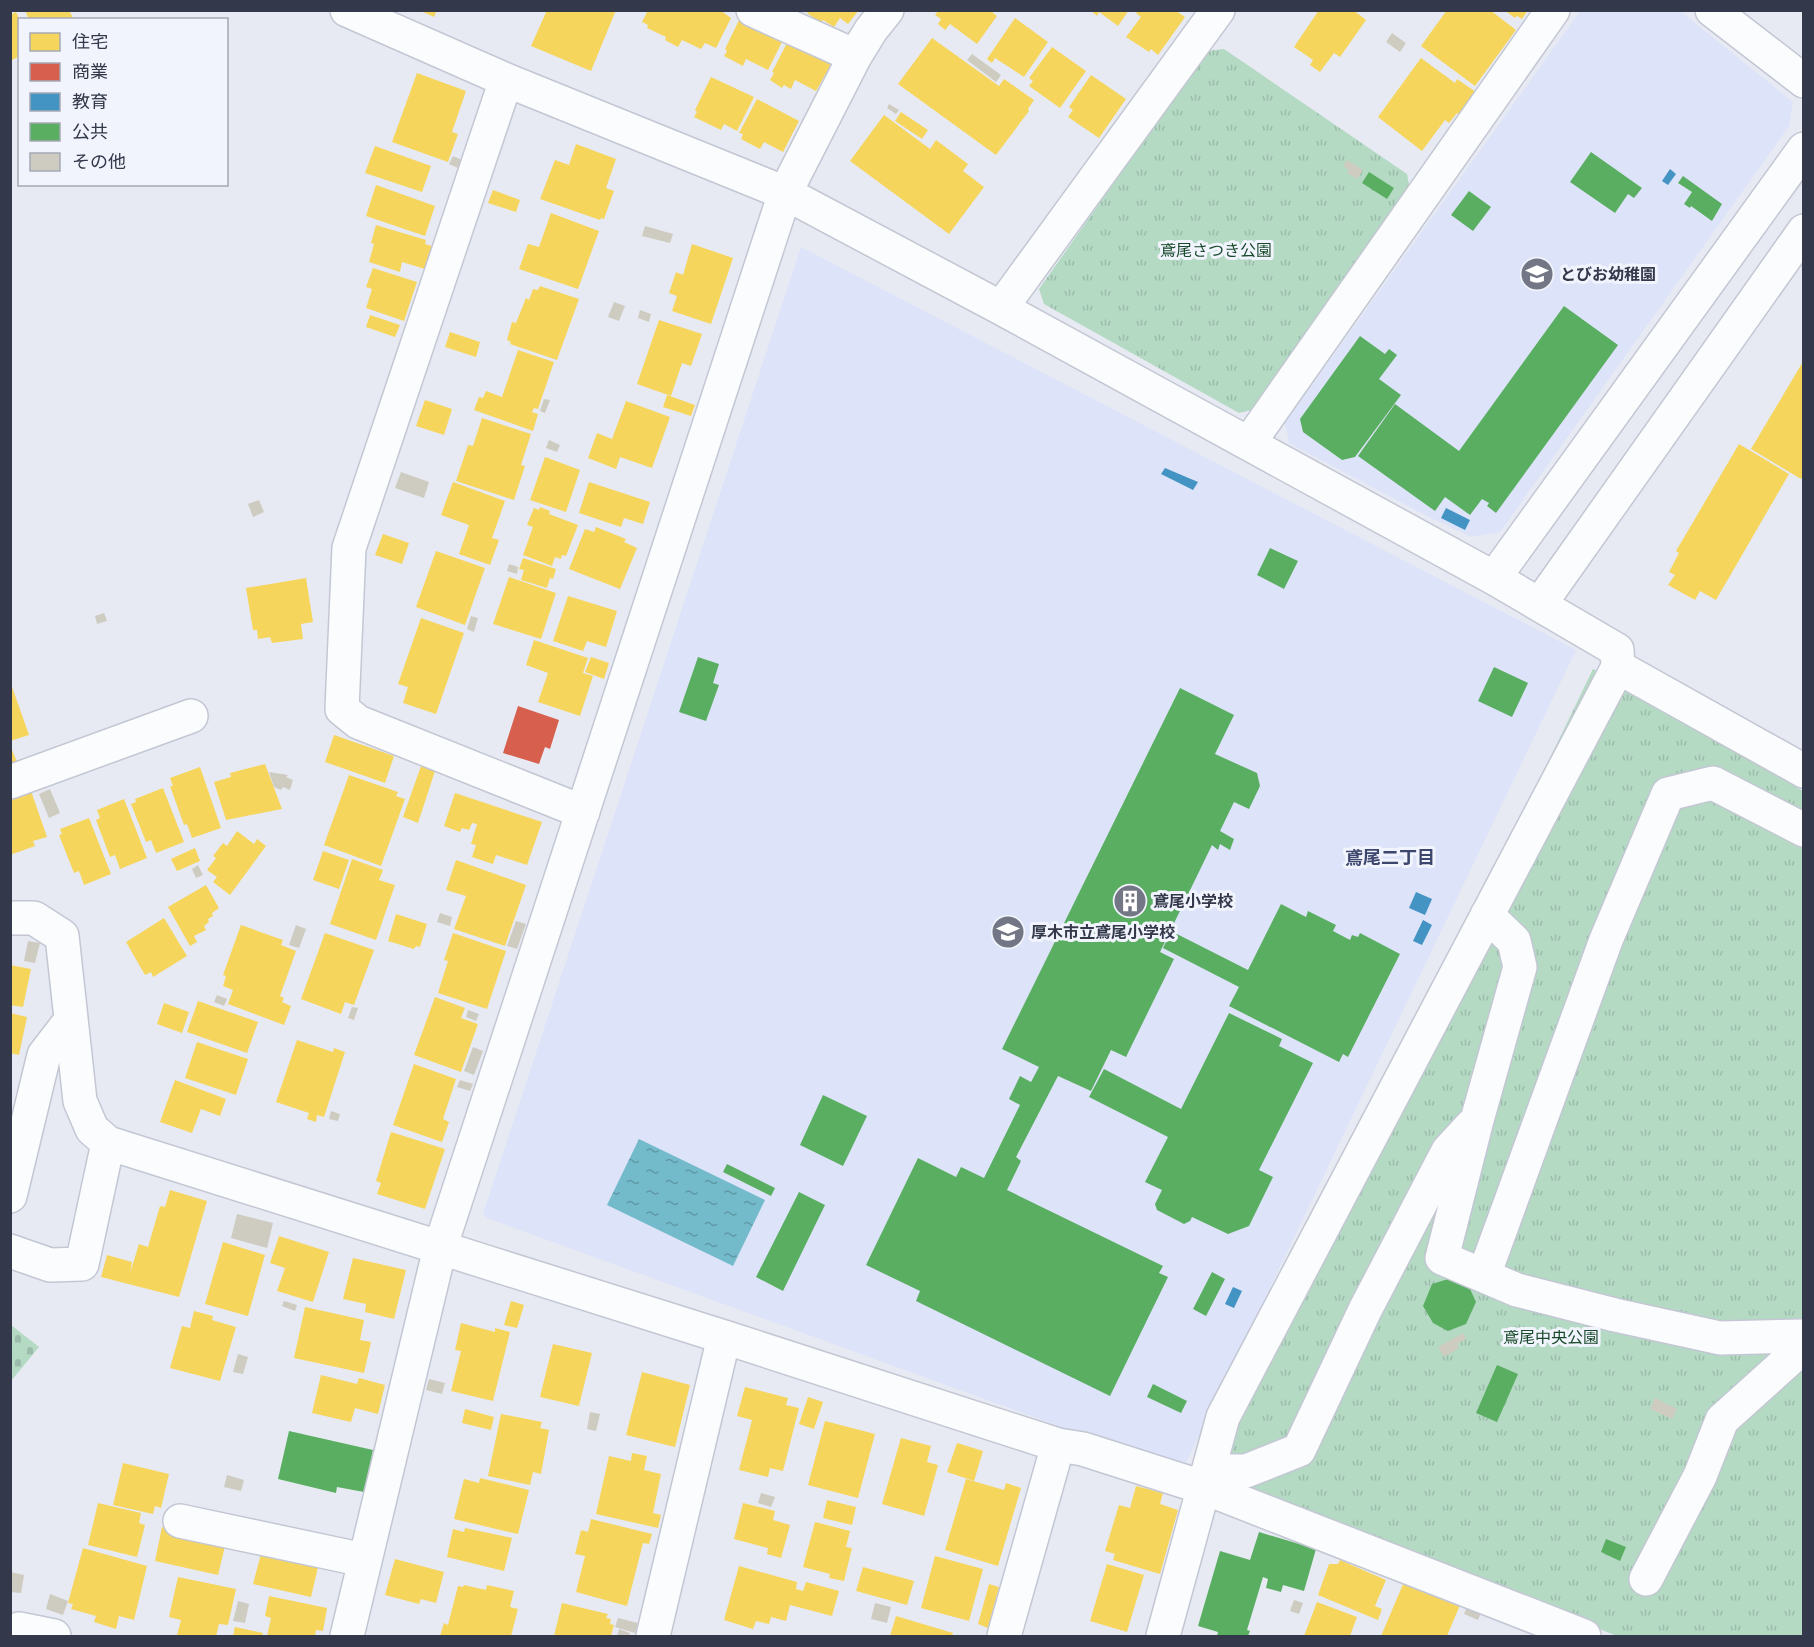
<svg xmlns="http://www.w3.org/2000/svg" width="1814" height="1647" font-family="'Roboto Condensed','Noto Sans JP',sans-serif">
<defs>
<pattern id="cemetery-stones" width="16" height="16" patternUnits="userSpaceOnUse" patternTransform="scale(1.5)"><rect width="16" height="16" fill="#b4dac4"/><path d="M2 7V4a2 2 0 0 1 4 0v3zM10 15v-3a2 2 0 0 1 4 0v3z" fill="#9bbcaa"/></pattern>
<pattern id="park-tufts" width="24" height="20" patternUnits="userSpaceOnUse" patternTransform="scale(1.5)"><rect width="24" height="20" fill="#b4dac4"/><path d="M3 7l-1-3M5 7V3M7 7l1-3M15 17l-1-3M17 17v-4M19 17l1-3" fill="none" stroke="#9bbcaa"/></pattern>
<pattern id="water-ripples" width="26" height="14" patternUnits="userSpaceOnUse" patternTransform="scale(1.5)"><rect width="26" height="14" fill="#73baca"/><path d="M2 4q2-2 4 0t4 0M15 11q2-2 4 0t4 0" fill="none" stroke="#5f98a6"/></pattern>
</defs>
<rect width="100%" height="100%" fill="#e7eaf3"/>
<path fill="#dde3f9" d="M1580 11H1680L1793 102 1789 126 1500 532 1471 537 1423 514 1289 443 1285 423Z
M801 247 1576 650 1182 1471 487 1218 483 1214Z"/>
<path fill="url(#cemetery-stones)" d="M11 1325 39 1347 11 1381Z"/>
<path fill="url(#park-tufts)" d="M1224 49 1407 174 1410 189 1254 409 1239 413 1044 304 1039 289 1207 51Z
M1593 669 1803 791V1636H1617L1225 1480 1233 1415Z"/>
<path fill="url(#water-ripples)" d="M639 1139 765 1200 733 1266 607 1205Z"/>
<path fill="#f6d55c" d="M25 10H69L74 20H29Z
M419 10H437L434 17Z
M547 10H616L591 71 531 46Z
M648 10H720L731 18 716 48 705 43 701 49 682 40 678 47 665 40 666 37 647 28 648 25 642 22Z
M809 10H859L848 24 840 18 834 27 823 20 821 23 807 13Z
M939 10H994L992 12 997 16 977 44 950 24 945 30 938 24 941 19 935 15Z
M1090 10H1129L1118 26 1099 12 1097 16Z
M1138 10H1175L1185 17 1158 55 1151 49 1149 52 1126 37 1141 17 1136 13Z
M1319 10H1353L1366 20 1340 57 1334 53 1320 72 1310 65 1313 60 1294 47Z
M1447 10H1490L1516 30 1475 86 1421 46Z
M1504 10H1528L1522 19 1517 16 1515 18Z
M16 12 20 20V56L10 61V15Z
M741 16 784 38 768 70 746 59 743 66 724 56 727 51 725 49Z
M1015 18 1048 42 1024 77 995 58 992 63 987 59Z
M932 38 999 86 1004 79 1034 100 1028 109 1029 111 996 155 898 84Z
M788 41 816 57 818 53 833 61 816 91 795 80 791 89 784 85 782 88 770 80 774 73 772 72Z
M1052 47 1086 71 1060 108 1029 86 1033 81 1029 78Z
M1421 58 1455 83 1457 79 1476 92 1459 115 1457 113 1449 123 1445 120 1422 151 1378 117Z
M417 73 466 91 452 132 458 134 448 162 392 142Z
M1091 75 1126 99 1099 138 1068 117 1073 110 1069 107Z
M711 77 754 97 737 131 724 124 721 130 694 117 697 112 695 110Z
M757 99 799 121 783 152 764 142 760 149 741 139 743 134 739 133Z
M901 112 928 130 922 139 895 121Z
M884 115 930 149 936 140 968 164 963 171 984 187 949 234 850 161Z
M576 144 616 159 606 188 614 191 604 219 601 218 600 220 540 199 555 160 569 165Z
M375 146 431 166 422 192 365 173Z
M376 185 435 206 425 236 366 216Z
M493 190 520 200 516 212 488 203Z
M551 213 599 231 578 289 519 269 528 244 539 247Z
M376 225 426 240 425 244 432 246 425 269 402 262 400 272 369 262 374 244 371 243Z
M692 244 733 258 711 324 672 311 677 296 669 293 676 272 683 275Z
M373 268 417 282 404 321 366 308 372 289 366 287Z
M540 286 579 299 557 360 510 344 511 342 507 340 512 322 516 323 526 298 529 300 533 289 538 290Z
M370 315 400 325 395 337 366 327Z
M659 320 702 334 691 366 682 363 671 396 637 384Z
M450 332 480 342 476 357 445 347Z
M518 350 554 362 538 409 534 408 532 412 538 414 533 431 474 410 479 397 483 398 486 391 502 397Z
M1804 360V474L1801 479 1751 449Z
M667 395 695 405 691 416 663 407Z
M425 400 452 409 444 435 416 426Z
M626 401 670 417 652 468 620 457 616 469 588 458 597 433 612 439Z
M482 418 531 434 521 465 525 466 514 500 456 481 468 445 473 446Z
M1739 444 1789 474 1716 600 1700 591 1695 600 1668 585 1675 575 1669 572 1679 553 1676 551Z
M545 457 580 470 566 512 530 500Z
M453 482 505 501 492 538 499 540 490 565 459 554 469 525 441 515Z
M589 482 650 502 643 524 624 518 621 527 579 513Z
M540 507 550 511 549 514 578 525 566 556 562 555 561 559 555 557 552 566 523 555 533 527 527 525 534 508 539 510Z
M596 527 626 539 624 542 637 548 620 589 569 569 585 529 594 532Z
M383 534 409 543 402 564 375 555Z
M436 551 485 568 465 625 416 607Z
M523 558 556 569 553 579 550 578 547 588 521 580 524 570 519 569Z
M509 577 556 593 541 639 493 624Z
M306 578 313 622 301 624 303 639 272 643 270 637 258 639 257 630H253L246 588Z
M568 596 617 611 606 647 587 641 583 651 553 641Z
M421 618 464 633 436 714 403 703 408 687 398 684Z
M534 640 588 658 583 673 593 676 580 716 538 702 548 673 526 665Z
M591 657 609 663 604 679 585 672Z
M10 681 29 735 10 741Z
M334 735 394 756 385 783 325 762Z
M10 745 17 762 10 765Z
M265 764 282 809 226 820 214 782 231 777 230 773Z
M421 766 435 771 418 823 403 817Z
M200 767 221 828 192 838 187 824 184 825 170 786H173L170 778Z
M349 775 398 792 396 796 405 799 381 866 324 845Z
M30 788 47 837 33 841 35 846 10 855V795Z
M163 788 184 842 156 853 151 840 146 842 131 804 136 802 135 799Z
M455 793 542 822 527 865 496 855 493 864 472 857 476 845 471 844 477 824 472 823 469 830 462 828 460 832 444 826Z
M124 799 147 858 120 869 115 855 110 857 96 820 100 818 97 810Z
M89 818 111 874 84 885 79 871 74 873 59 835 62 834 60 829Z
M237 831 254 844 257 839 266 846 230 895 213 882 217 877 207 870 216 858 213 856 223 843 227 846Z
M195 848 200 861 177 871 171 859Z
M323 851 349 860 339 889 313 880Z
M352 859 383 870 379 880 395 885 376 940 330 924Z
M456 860 526 885 505 946 454 929 466 896 446 890Z
M206 885 219 908 212 913 213 916 208 919 209 922 204 926 206 930 194 936 197 942 190 946 168 907Z
M396 914 427 924 420 947 416 946 414 949 388 941Z
M164 918 187 956 153 977 151 972 145 975 126 942Z
M241 925 283 940 281 945 296 951 280 996 284 998 282 1002 291 1006 284 1025 228 1004 233 990 223 986 226 976 223 975Z
M325 933 374 950 354 1005 345 1002 341 1014 301 999Z
M453 933 506 951 487 1009 438 993 448 961 444 960Z
M10 965 31 969 23 1007 10 1005Z
M435 997 465 1008 461 1018 478 1024 461 1072 414 1055Z
M198 1001 258 1022 247 1053 187 1032Z
M164 1003 189 1012 182 1033 157 1024Z
M10 1013 27 1017 19 1055 10 1053Z
M297 1040 333 1052 334 1048 345 1052 324 1117 317 1115 316 1122 307 1119 309 1113 276 1102Z
M197 1042 248 1059 236 1095 185 1078Z
M414 1064 456 1079 443 1119 449 1122 442 1142 393 1125Z
M175 1080 226 1099 220 1116 201 1109 192 1133 160 1122Z
M391 1132 445 1149 425 1209 377 1194 381 1183 376 1181Z
M170 1190 207 1201 179 1297 101 1277 107 1255 132 1262 130 1273 139 1244 148 1247 160 1206 165 1207Z
M279 1236 329 1252 313 1302 277 1291 285 1268 270 1263Z
M223 1242 265 1255 248 1316 205 1304Z
M353 1258 406 1270 394 1319 365 1312 366 1304 343 1299Z
M511 1301 524 1305 517 1328 504 1325Z
M305 1307 364 1320 360 1340 371 1342 364 1373 294 1358Z
M194 1311 213 1316 212 1320 236 1327 220 1381 170 1368 182 1326 190 1328Z
M461 1323 495 1332V1328L510 1332 493 1401 451 1391 461 1351 455 1350Z
M553 1344 592 1353 579 1406 540 1397Z
M642 1372 690 1385 675 1447 626 1435Z
M321 1375 357 1384 359 1378 385 1385 378 1414 355 1408 351 1422 312 1413Z
M745 1387 788 1398 786 1405 799 1408 783 1471 770 1468 768 1477 739 1470 752 1420 737 1416Z
M808 1397 823 1402 814 1429 799 1424Z
M465 1409 494 1417 491 1430 462 1423Z
M501 1414 542 1422 540 1428 549 1430 541 1474 533 1472 530 1485 488 1476Z
M825 1421 875 1434 858 1498 808 1485Z
M901 1438 931 1446 927 1462 938 1465 924 1516 882 1504Z
M957 1443 983 1451 974 1481 947 1472Z
M632 1453 647 1456 644 1470 661 1474 653 1513 661 1515 658 1528 596 1514 609 1456 631 1461Z
M123 1463 169 1474 161 1508 155 1506 153 1514 113 1505Z
M480 1478 529 1490 518 1534 454 1519 464 1479 479 1483Z
M966 1479 1004 1490 1006 1483 1021 1488 998 1566 945 1550Z
M1136 1486 1163 1493 1160 1504 1178 1510 1160 1574 1113 1560 1115 1554 1105 1551 1119 1505 1130 1508Z
M827 1500 856 1507 852 1525 823 1518Z
M98 1503 141 1513 139 1523 145 1525 137 1557 88 1545Z
M743 1503 775 1511 773 1520 790 1525 781 1558 767 1554 768 1548 734 1539Z
M591 1519 652 1534 649 1544 643 1543 627 1606 576 1592 585 1556 575 1554 581 1530 588 1532Z
M815 1522 850 1531 846 1547 852 1548 844 1581 829 1578 830 1574 803 1567Z
M162 1527 226 1542 218 1575 155 1561Z
M465 1528 512 1538 504 1571 447 1557 453 1529 464 1532Z
M83 1548 147 1566 134 1620 119 1616 116 1629 94 1622 96 1616 71 1609 73 1604 68 1603Z
M262 1550 319 1563 311 1597 253 1584Z
M935 1556 983 1569 969 1621 921 1608Z
M395 1559 444 1572 436 1603 421 1599 419 1604 385 1595Z
M1340 1560 1386 1580 1375 1606 1382 1609 1378 1620 1318 1595 1329 1564H1338Z
M1107 1564 1144 1575 1127 1632 1090 1621Z
M739 1566 797 1582 796 1589 803 1591 806 1582 839 1591 832 1616 790 1605 786 1621 771 1617 769 1624 756 1621 753 1629 724 1620Z
M863 1567 914 1581 907 1605 856 1591Z
M178 1577 236 1589 228 1625 219 1624 216 1636 177 1635 181 1620 169 1617Z
M1404 1582 1460 1605 1447 1636H1381Z
M989 1584 999 1587 988 1628 978 1624Z
M464 1585 486 1590 487 1585 514 1591 510 1607 518 1609 511 1636H440L444 1623 448 1625 458 1586 463 1587Z
M269 1596 327 1608 323 1631 316 1630 315 1636H267L271 1618 265 1616Z
M1317 1602 1357 1617 1350 1636H1304Z
M562 1603 608 1614 606 1618 611 1619 610 1624 614 1625 611 1636H554Z
M896 1616 953 1633 952 1636H890Z
M235 1627 263 1633 262 1636H233Z"/>
<path fill="#d6604d" d="M518 706 559 720 550 749 545 747 539 764 503 753Z"/>
<path fill="#4393c3" d="M1670 169 1676 174 1668 185 1662 181Z
M1165 468 1198 482 1193 490 1161 474Z
M1446 508 1470 520 1465 530 1441 518Z
M1416 892 1432 899 1425 915 1409 908Z
M1423 920 1432 925 1422 945 1413 941Z
M1233 1287 1242 1291 1234 1308 1225 1304Z"/>
<path fill="#5aae61" d="M1591 152 1642 188 1634 198 1628 194 1615 213 1570 182Z
M1369 172 1394 188 1387 199 1362 183Z
M1683 176 1722 204 1712 221 1691 206 1690 208 1684 204 1692 192 1678 183Z
M1469 191 1491 207 1473 231 1451 215Z
M1564 306 1618 345 1496 513 1487 506 1489 503 1482 499 1470 515 1445 497 1435 511 1358 456 1395 404 1459 451Z
M1360 336 1385 354 1389 349 1397 355 1379 379 1401 395 1355 457 1342 460 1303 432 1300 419Z
M1270 548 1298 561 1284 589 1257 575Z
M698 657 719 664 713 683 719 685 706 721 679 712Z
M1494 667 1528 683 1512 717 1478 701Z
M1180 688 1234 715 1215 754 1257 773 1260 786 1249 809 1234 802 1220 831 1234 839 1230 850 1220 844 1218 850 1212 845 1160 952 1174 959 1126 1057 1111 1050 1091 1091 1058 1076 1016 1157 1021 1161 1007 1190 1163 1266 1159 1273 1168 1277 1110 1396 916 1301 920 1291 866 1265 918 1158 956 1177 961 1167 984 1178 1020 1105 1009 1099 1020 1076 1031 1082 1039 1067 1002 1049Z
M1281 904 1306 917 1308 911 1336 925 1333 931 1350 940 1352 935 1358 937 1360 933 1400 954 1348 1057 1343 1054 1339 1062 1229 1006 1239 987 1163 948 1171 931 1248 970Z
M1229 1013 1282 1039 1279 1046 1313 1063 1259 1170 1273 1177 1249 1226 1228 1234 1192 1217 1190 1221 1184 1224 1157 1210 1155 1204 1162 1190 1145 1182 1168 1137 1089 1097 1104 1069 1181 1109Z
M823 1095 867 1116 843 1166 800 1145Z
M727 1164 775 1188 771 1196 723 1172Z
M799 1192 825 1205 783 1291 756 1277Z
M1212 1272 1225 1279 1206 1316 1193 1309Z
M1448 1279 1470 1289 1476 1302 1466 1324 1448 1331 1433 1323 1423 1306 1432 1284Z
M1497 1365 1518 1374 1497 1422 1476 1413Z
M1153 1384 1187 1401 1181 1413 1147 1397Z
M289 1431 373 1450 364 1492 337 1487 336 1493 278 1479Z
M1259 1532 1316 1549 1304 1591 1283 1585 1281 1592 1266 1588 1268 1579 1263 1577 1247 1630 1250 1631 1248 1636H1217L1218 1632 1198 1626 1220 1551 1250 1560Z
M1606 1539 1626 1547 1620 1561 1601 1552Z"/>
<path fill="#cecbc0" d="M1392 33 1406 43 1400 52 1386 42Z
M972 54 1001 75 996 82 967 60Z
M889 104 899 110 896 114 887 108Z
M453 156 462 160 458 168 449 164Z
M1347 160 1363 170 1357 179 1347 173 1349 170 1343 166Z
M645 226 673 234 670 243 642 236Z
M614 302 625 306 619 321 608 317Z
M640 310 651 314 649 322 638 318Z
M544 399 550 400 545 413 540 411Z
M549 440 560 445 557 452 546 448Z
M401 472 429 482 424 498 395 488Z
M259 500 264 512 253 517 248 504Z
M509 564 518 567 517 574 507 571Z
M104 613 107 621 97 624 95 616Z
M471 616 478 618 474 632 467 629Z
M269 772 288 775 286 777 293 780 290 790 283 787 281 790 274 787Z
M50 789 60 813 49 818 39 794Z
M198 865 203 875 196 878 192 869Z
M440 913 452 917 450 926 437 922Z
M516 921 526 924 517 949 507 946Z
M296 925 306 929 299 948 289 945Z
M28 941 40 943 35 963 24 961Z
M217 995 227 999 224 1006 214 1002Z
M352 1007 358 1008 354 1020 348 1018Z
M468 1010 479 1014 476 1021 466 1017Z
M473 1047 483 1051 474 1075 464 1071Z
M460 1080 473 1084 470 1091 457 1087Z
M331 1111 340 1114 338 1121 329 1119Z
M237 1214 273 1223 267 1248 231 1238Z
M284 1301 297 1305 295 1311 282 1306Z
M1463 1333 1466 1339 1457 1344 1459 1348 1444 1357 1438 1347Z
M238 1354 248 1357 243 1374 233 1372Z
M429 1379 445 1383 442 1394 426 1390Z
M1655 1398 1677 1409 1672 1419 1650 1409Z
M590 1412 600 1414 596 1431 587 1429Z
M227 1475 244 1480 241 1491 224 1487Z
M761 1493 775 1497 771 1507 758 1503Z
M10 1572 24 1575 21 1593 10 1592Z
M50 1594 68 1601 63 1615 46 1609Z
M1294 1600 1303 1603 1299 1614 1290 1611Z
M238 1601 249 1604 245 1623 233 1621Z
M875 1603 891 1607 887 1623 871 1619Z
M1467 1607 1481 1613 1478 1620 1464 1614Z
M618 1618 638 1623 635 1633 615 1627Z
M619 1629 630 1633 629 1636H617Z"/>
<g fill="none" stroke-linecap="round" stroke-linejoin="round">
<defs>
<path id="minor" d="M347 10 506 80 785 193 1001 308 1494 578 1804 149
M753 10 855 56
M1712 10 1804 81
M506 80 349 548 342 709 358 722 583 812
M1001 308 1218 10
M1249 443 1553 10
M1494 578 1617 650 1618 667
M1540 604 1804 231
M10 782 191 716
M1487 915 1514 941 1520 967 1477 1120 1442 1258 1517 1290 1615 1315 1720 1338 1804 1336
M10 918H34L62 936 80 1101 92 1129 108 1143 724 1337 1058 1445 1004 1636
M10 1196 44 1055 71 1020
M10 1251 50 1265 82 1264 108 1143
M1484 1275 1606 940 1668 794 1713 783 1804 830
M1058 1445 1083 1449 1205 1488 1584 1636
M1209 1471H1246L1299 1450 1365 1310 1448 1151 1472 1125
M180 1521 364 1560
M1646 1579 1700 1476 1722 1420 1804 1346
M19 1629 54 1636
M347 1636 440 1248 785 193 855 56 871 30 887 10
M653 1636 724 1337
M1163 1636 1223 1417 1618 667 1804 771"/>
</defs>
<use href="#minor" stroke="#c3c7d3" stroke-width="36"/>
<use href="#minor" stroke="#fbfcfd" stroke-width="33"/>
</g>
<defs>
<symbol id="school-disc" viewBox="-11 -11 22 22"><circle r="9.5" fill="#727685" stroke="#f1f4fd"/><path d="M0-5L7-2L0 1L-7-2ZM-4 1L0 2.5L4 1V4Q0 6-4 4Z" fill="#fff"/></symbol>
<symbol id="building-disc" viewBox="-11 -11 22 22"><circle r="9.5" fill="#727685" stroke="#f1f4fd"/><path d="M-4-6H4V6H1V3H-1V6H-4ZM-2.5-4.3h1.7v1.8h-1.7ZM.8-4.3h1.7v1.8H.8ZM-2.5-1h1.7V.8h-1.7ZM.8-1h1.7V.8H.8Z" fill="#fff"/></symbol>
</defs>
<g fill-rule="evenodd">
<use href="#school-disc" x="1518" y="255" width="38" height="38"/>
<use href="#building-disc" x="1111" y="882" width="38" height="38"/>
<use href="#school-disc" x="989" y="913" width="38" height="38"/>
</g>
<g text-anchor="middle" dominant-baseline="central" stroke-width="6" stroke-linejoin="round" paint-order="stroke">
<g font-size="16" fill="#194a2b" stroke="#f1f4fd">
<text x="1216" y="250">鳶尾さつき公園</text>
<text x="1551" y="1337">鳶尾中央公園</text>
</g>
<g font-size="16" font-weight="bold" fill="#33384a" stroke="#f1f4fd" text-anchor="start">
<text x="1560" y="274">とびお幼稚園</text>
<text x="1153" y="901">鳶尾小学校</text>
<text x="1031" y="932">厚木市立鳶尾小学校</text>
</g>
<g font-size="18" font-weight="bold" fill="#3d466c" stroke="#f1f4fd">
<text x="1390" y="857">鳶尾二丁目</text>
</g>
</g>
<rect width="1814" height="1647" fill="none" stroke="#33384a" stroke-width="24"/>
<rect x="18" y="18" width="210" height="168" fill="#f1f4fd" stroke="#a5a9b5" stroke-width="1.5"/>
<rect x="30" y="33" width="30" height="18" fill="#f6d55c" stroke="#a5a9b5" stroke-width="1.5"/>
<text x="72" y="48" font-size="18" fill="#33384a">住宅</text>
<rect x="30" y="63" width="30" height="18" fill="#d6604d" stroke="#a5a9b5" stroke-width="1.5"/>
<text x="72" y="78" font-size="18" fill="#33384a">商業</text>
<rect x="30" y="93" width="30" height="18" fill="#4393c3" stroke="#a5a9b5" stroke-width="1.5"/>
<text x="72" y="108" font-size="18" fill="#33384a">教育</text>
<rect x="30" y="123" width="30" height="18" fill="#5aae61" stroke="#a5a9b5" stroke-width="1.5"/>
<text x="72" y="138" font-size="18" fill="#33384a">公共</text>
<rect x="30" y="153" width="30" height="18" fill="#cecbc0" stroke="#a5a9b5" stroke-width="1.5"/>
<text x="72" y="168" font-size="18" fill="#33384a">その他</text>
</svg>
